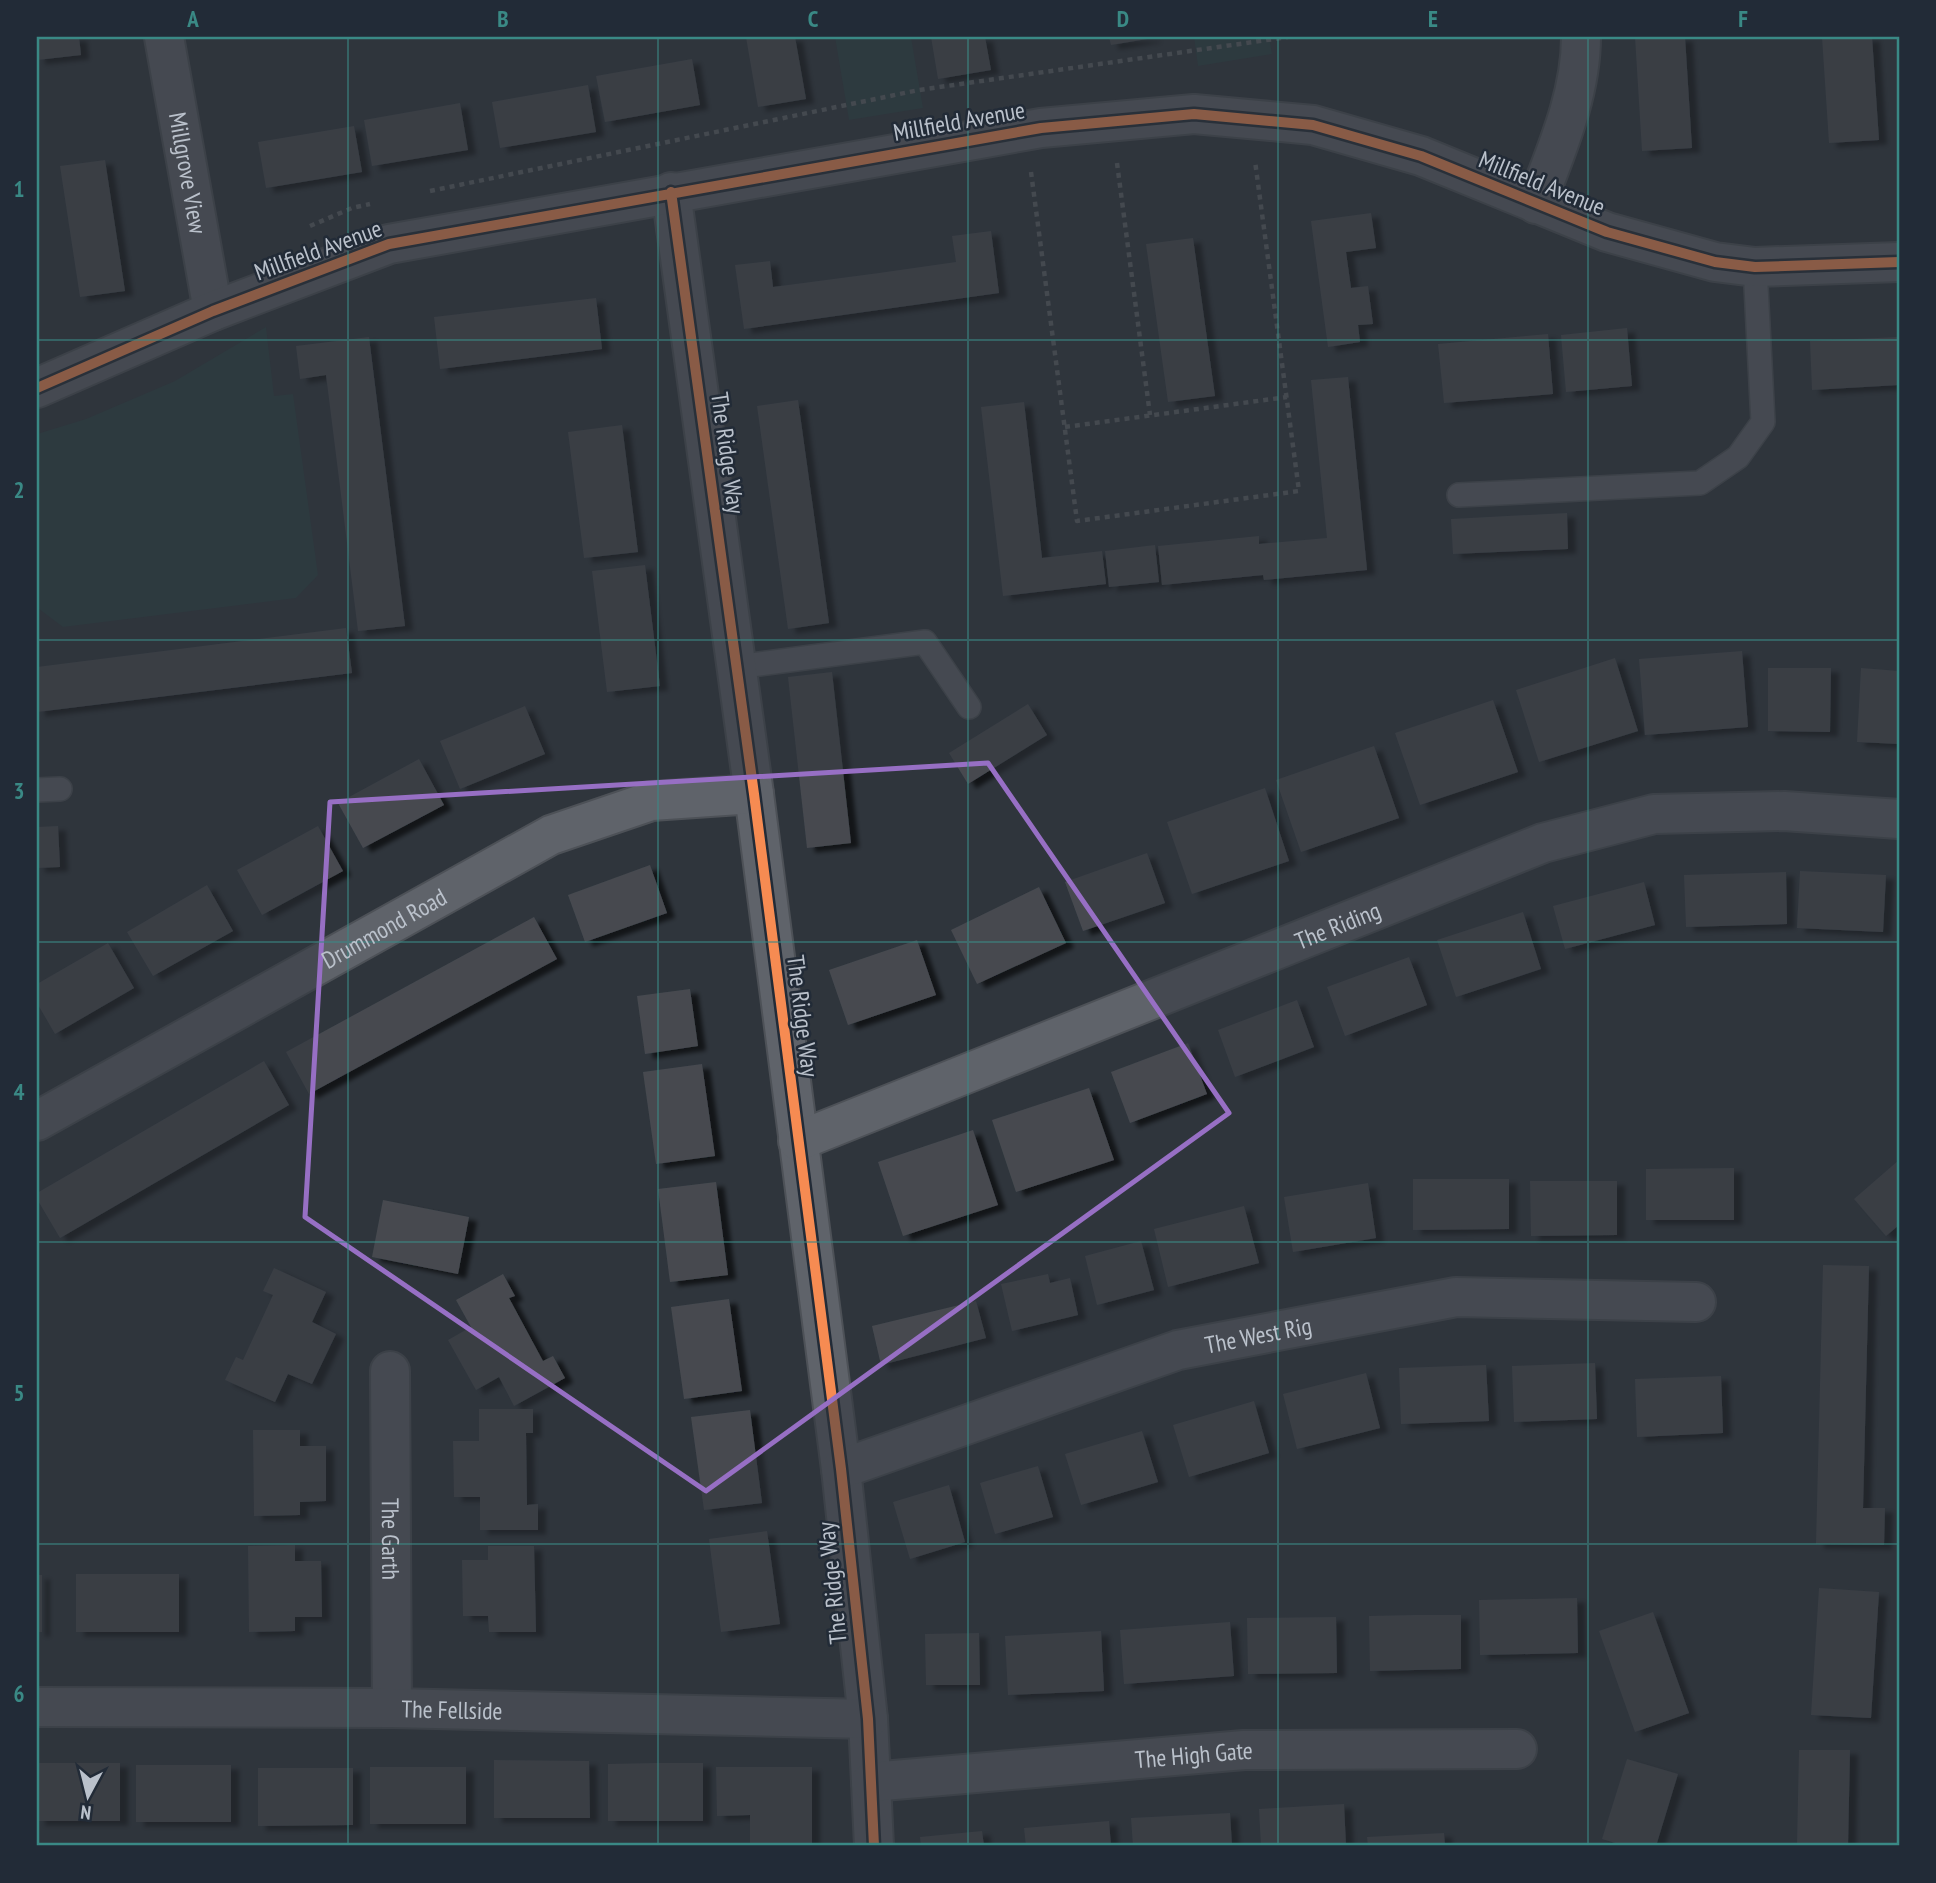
<svg xmlns="http://www.w3.org/2000/svg" width="1936" height="1883" font-family="'PT Sans Narrow',sans-serif">
<defs>
<filter id="shadow"><feDropShadow dx="8" dy="4.5" stdDeviation="2" flood-color="#0009"/></filter>
</defs>
<rect width="100%" height="100%" fill="#2f353c"/>
<path fill="#2c4043" d="M835 37H911L923 108 849 120Z
M1194 37H1269L1272 54 1198 66Z
M266 327 274 396 293 394 318 575 296 598 63 627 39 609 37 593V434L86 419 175 381Z"/>
<path fill="#464a50" filter="url(#shadow)" d="M37 37H79L81 55 37 60Z
M746 37H795L806 99 758 107Z
M931 37H985L991 70 938 79Z
M1109 37H1153V38L1111 45Z
M1635 37H1685L1692 148 1642 151Z
M1822 37H1872L1879 140 1829 143Z
M692 59 700 105 605 122 596 76Z
M588 85 596 132 500 148 492 102Z
M460 103 468 150 372 166 364 120Z
M354 126 362 172 266 188 258 142Z
M105 160 125 291 80 297 60 166Z
M1371 213 1376 248 1346 252 1351 288 1368 286 1373 324 1358 325 1360 342 1328 347 1311 221Z
M991 231 999 293 744 329 735 265 770 261 773 287 879 273 956 262 952 236Z
M1193 238 1215 396 1168 402 1146 244Z
M596 298 602 349 440 369 434 317Z
M1627 328 1632 386 1566 392 1561 335Z
M1548 334 1553 394 1444 403 1438 344Z
M369 337 405 626 358 631 326 375 300 379 296 346Z
M1899 337V385L1812 390 1810 341Z
M1348 377 1367 570 1264 580 1263 575 1162 585 1158 546 1259 536V544L1327 538 1311 380Z
M798 400 829 623 788 629 757 406Z
M1024 402 1042 558 1102 551 1106 584 1003 596 981 407Z
M622 425 638 552 584 558 568 432Z
M1567 513 1568 549 1453 554 1451 519Z
M1155 545 1159 582 1109 587 1105 551Z
M645 565 660 686 607 692 592 571Z
M346 628 352 673 37 712V667Z
M1742 651 1748 727 1645 735 1639 659Z
M1615 658 1638 731 1539 762 1516 690Z
M1768 668H1831L1830 732 1768 731Z
M1861 668 1899 671V744L1857 742Z
M832 672 851 843 807 848 788 677Z
M1493 700 1518 772 1420 805 1395 733Z
M1028 704 1047 735 968 784 949 753Z
M525 706 545 754 460 789 440 741Z
M1374 746 1399 818 1301 852 1276 780Z
M419 759 444 805 363 848 338 803Z
M1265 788 1289 861 1192 894 1167 822Z
M58 826 60 867 37 868V827Z
M318 826 343 871 262 915 237 870Z
M1147 853 1165 903 1083 931 1065 882Z
M650 865 667 913 585 942 568 895Z
M1800 871 1886 875 1883 932 1797 928Z
M1786 872 1787 924 1686 927 1684 875Z
M1644 882 1655 925 1565 949 1553 906Z
M207 885 233 931 153 976 127 932Z
M1039 887 1066 943 977 984 951 930Z
M1523 912 1541 969 1456 997 1437 940Z
M534 917 557 959 309 1094 286 1052Z
M917 940 936 995 848 1025 829 970Z
M108 943 134 988 55 1034 37 1003V984Z
M1409 957 1427 1005 1345 1036 1327 987Z
M690 989 698 1046 645 1054 637 996Z
M1297 1000 1314 1047 1235 1077 1218 1030Z
M1188 1043 1207 1094 1130 1123 1111 1072Z
M264 1061 289 1105 60 1238 37 1199V1193Z
M702 1064 715 1156 656 1164 643 1072Z
M1089 1088 1114 1160 1016 1192 992 1120Z
M973 1130 998 1205 903 1236 878 1162Z
M1899 1160V1225L1886 1236 1854 1199Z
M1734 1168V1220H1646V1169Z
M1413 1179H1509V1229L1413 1230Z
M1530 1181H1617V1235L1531 1236Z
M716 1182 728 1275 670 1282 658 1189Z
M1368 1183 1376 1238 1293 1252 1284 1197Z
M383 1200 469 1217 458 1274 372 1257Z
M1244 1206 1259 1263 1168 1287 1154 1229Z
M1141 1241 1154 1290 1097 1305 1085 1256Z
M1823 1265 1869 1266 1863 1508H1885L1884 1545 1816 1544Z
M274 1268 326 1292 312 1322 336 1334 312 1384 288 1374 275 1402 225 1380 236 1357 243 1360 273 1295 263 1291Z
M503 1274 515 1296 509 1298 543 1361 553 1356 565 1378 514 1406 499 1377 476 1390 448 1340 471 1327 456 1300Z
M1048 1274 1050 1283 1070 1278 1078 1315 1012 1331 1001 1284Z
M729 1299 742 1391 684 1399 671 1307Z
M976 1301 986 1338 881 1365 872 1326Z
M1595 1363 1597 1419 1514 1422 1512 1366Z
M1486 1365 1489 1421 1401 1424 1399 1368Z
M1366 1373 1380 1428 1297 1449 1283 1394Z
M1721 1376 1723 1433 1637 1437 1635 1379Z
M1254 1401 1269 1453 1189 1477 1173 1425Z
M479 1409H533V1433H526L527 1505 538 1504V1530H480V1497H454L453 1441H479Z
M750 1410 762 1503 704 1510 691 1417Z
M253 1430H300V1446H326V1501L300 1502V1515L254 1516Z
M1142 1431 1158 1482 1081 1505 1065 1454Z
M1038 1466 1053 1517 995 1534 980 1483Z
M949 1485 965 1542 910 1559 893 1502Z
M767 1531 780 1624 721 1632 709 1539Z
M295 1545V1561H321L322 1617H295V1631L249 1632 248 1546Z
M488 1546H534L536 1632H489L488 1616H463L462 1560H488Z
M76 1574H179V1632H76Z
M37 1575H42V1632H37Z
M1819 1588 1879 1592 1871 1718 1811 1715Z
M1577 1598 1578 1653 1480 1655 1479 1600Z
M1653 1612 1689 1713 1635 1732 1599 1631Z
M1415 1615H1461V1669L1370 1671 1369 1616Z
M1336 1617 1337 1673 1248 1674 1247 1618Z
M1230 1622 1234 1676 1124 1684 1120 1630Z
M1101 1631 1104 1691 1008 1695 1005 1636Z
M979 1633 980 1685H926L925 1634Z
M1799 1750H1850L1848 1846H1797Z
M1627 1759 1678 1774 1656 1846H1625L1602 1839Z
M494 1760 589 1761 590 1818H494Z
M37 1763H120V1821H37Z
M656 1763H703V1821H608V1764Z
M136 1765H231V1822H136Z
M370 1767H466V1824H370Z
M716 1767H812V1846H750V1815L717 1816Z
M258 1768H353V1825L258 1826Z
M1344 1804 1346 1846H1261L1259 1809Z
M1230 1813 1232 1846H1133L1131 1818Z
M1109 1821 1111 1846H1026L1024 1828Z
M982 1831 984 1846H921L920 1837Z
M1444 1833 1445 1846H1368L1367 1837Z"/>
<g fill="none" stroke-linecap="round" stroke-linejoin="round">
<defs>
<path id="service" d="M1459 495 1700 483 1738 457 1763 422 1755 267
M736 667 925 642 969 707
M37 790 60 789"/>
<g id="minor">
<path id="s1" d="M164 37 213 311"/>
<path d="M671 192 754 794 841 1469 868 1719 874 1846"/>
<path d="M1536 204C1556 151 1581 95 1581 37"/>
<path d="M37 388 213 311 389 244 1041 128 1194 114 1313 125 1421 156 1607 232 1715 262 1755 267 1899 262"/>
<path id="s2" d="M37 1121 551 835 651 801 754 794"/>
<path id="s3" d="M798 1141 1543 843 1654 814 1784 811 1899 819"/>
<path id="s4" d="M390 1371 392 1708"/>
<path id="s5" d="M841 1469 1178 1350 1456 1297 1696 1302"/>
<path id="s6" d="M37 1707 392 1708 868 1719"/>
<path id="s7" d="M871 1782 1244 1750 1517 1749"/>
</g>
</defs>
<use href="#service" stroke="#4d5157" stroke-width="26"/>
<use href="#minor" stroke="#4d5157" stroke-width="42"/>
<path stroke="#5d6267" stroke-width="4.5" stroke-dasharray="5 5" stroke-linecap="butt" d="M1117 163 1150 415
M1031 172 1077 521 1299 491 1255 161
M430 191 919 90 1288 37
M310 226 352 208 370 204
M1065 427 1287 397"/>
<use href="#service" stroke="#5f636a" stroke-width="23"/>
<use href="#minor" stroke="#5f636a" stroke-width="38"/>
<defs>
<path id="cycleway" d="M671 192 754 794 841 1469 868 1719 874 1846
M37 388 213 311 389 244 1041 128 1194 114 1313 125 1421 156 1607 232 1715 262 1755 267 1899 262"/>
</defs>
<use href="#cycleway" stroke="#222b37" stroke-width="15"/>
<use href="#cycleway" stroke="#f68b52" stroke-width="10"/>
</g>
<path d="M0 0H1936V1883H0ZM988 763 1229 1113 706 1491 305 1217 330 802Z" fill="#2f353c" fill-opacity=".55" fill-rule="evenodd"/>
<path fill="none" stroke="#976fc4" stroke-width="5" stroke-linejoin="round" d="M988 763 1229 1113 706 1491 305 1217 330 802Z"/>
<path fill="none" stroke="#3a8985" stroke-width="2" stroke-opacity="0.55" d="M348 37V1846M658 37V1846M968 37V1846M1278 37V1846M1588 37V1846M37 340H1899M37 640H1899M37 942H1899M37 1242H1899M37 1544H1899"/>
<g text-anchor="middle" dominant-baseline="central" stroke-width="5" stroke-linejoin="round" paint-order="stroke">
<g font-size="24" fill="#bac1cb" stroke="#222b37">
<text transform="translate(959 121) rotate(-10)">Millfield Avenue</text>
<text stroke="none"><textPath href="#s1" startOffset="138">Millgrove View</textPath></text>
<text transform="translate(1542 183) rotate(22)">Millfield Avenue</text>
<text transform="translate(318 250) rotate(-20)">Millfield Avenue</text>
<text transform="translate(728 453) rotate(82)">The Ridge Way</text>
<text stroke="none"><textPath href="#s3" startOffset="581">The Riding</textPath></text>
<text stroke="none"><textPath href="#s2" startOffset="397">Drummond Road</textPath></text>
<text transform="translate(803 1016) rotate(83)">The Ridge Way</text>
<text stroke="none"><textPath href="#s5" startOffset="439">The West Rig</textPath></text>
<text stroke="none"><textPath href="#s4" startOffset="168">The Garth</textPath></text>
<text transform="translate(832 1583) rotate(-96)">The Ridge Way</text>
<text stroke="none"><textPath href="#s6" startOffset="415">The Fellside</textPath></text>
<text stroke="none"><textPath href="#s7" startOffset="324">The High Gate</textPath></text>
</g>
</g>
<rect width="1936" height="1883" fill="none" stroke="#222b37" stroke-width="77"/>
<g transform="translate(88 1796) rotate(187)" stroke="#222b37" stroke-width="5" paint-order="stroke">
<path d="M0-5L12 26L0 18L-12 26Z" fill="#bac1cb"/>
<text y="-10" font-size="19" font-weight="bold" text-anchor="middle" fill="#bac1cb">N</text>
</g>
<rect x="38" y="38" width="1860" height="1806" fill="none" stroke="#3a8985" stroke-width="2.5"/>
<g font-size="23" text-anchor="middle" font-weight="bold" fill="#3a8985">
<text x="193" y="27">A</text>
<text x="503" y="27">B</text>
<text x="813" y="27">C</text>
<text x="1123" y="27">D</text>
<text x="1433" y="27">E</text>
<text x="1743" y="27">F</text>
<text x="19" y="197">1</text>
<text x="19" y="498">2</text>
<text x="19" y="799">3</text>
<text x="19" y="1100">4</text>
<text x="19" y="1401">5</text>
<text x="19" y="1702">6</text>
</g>
</svg>
